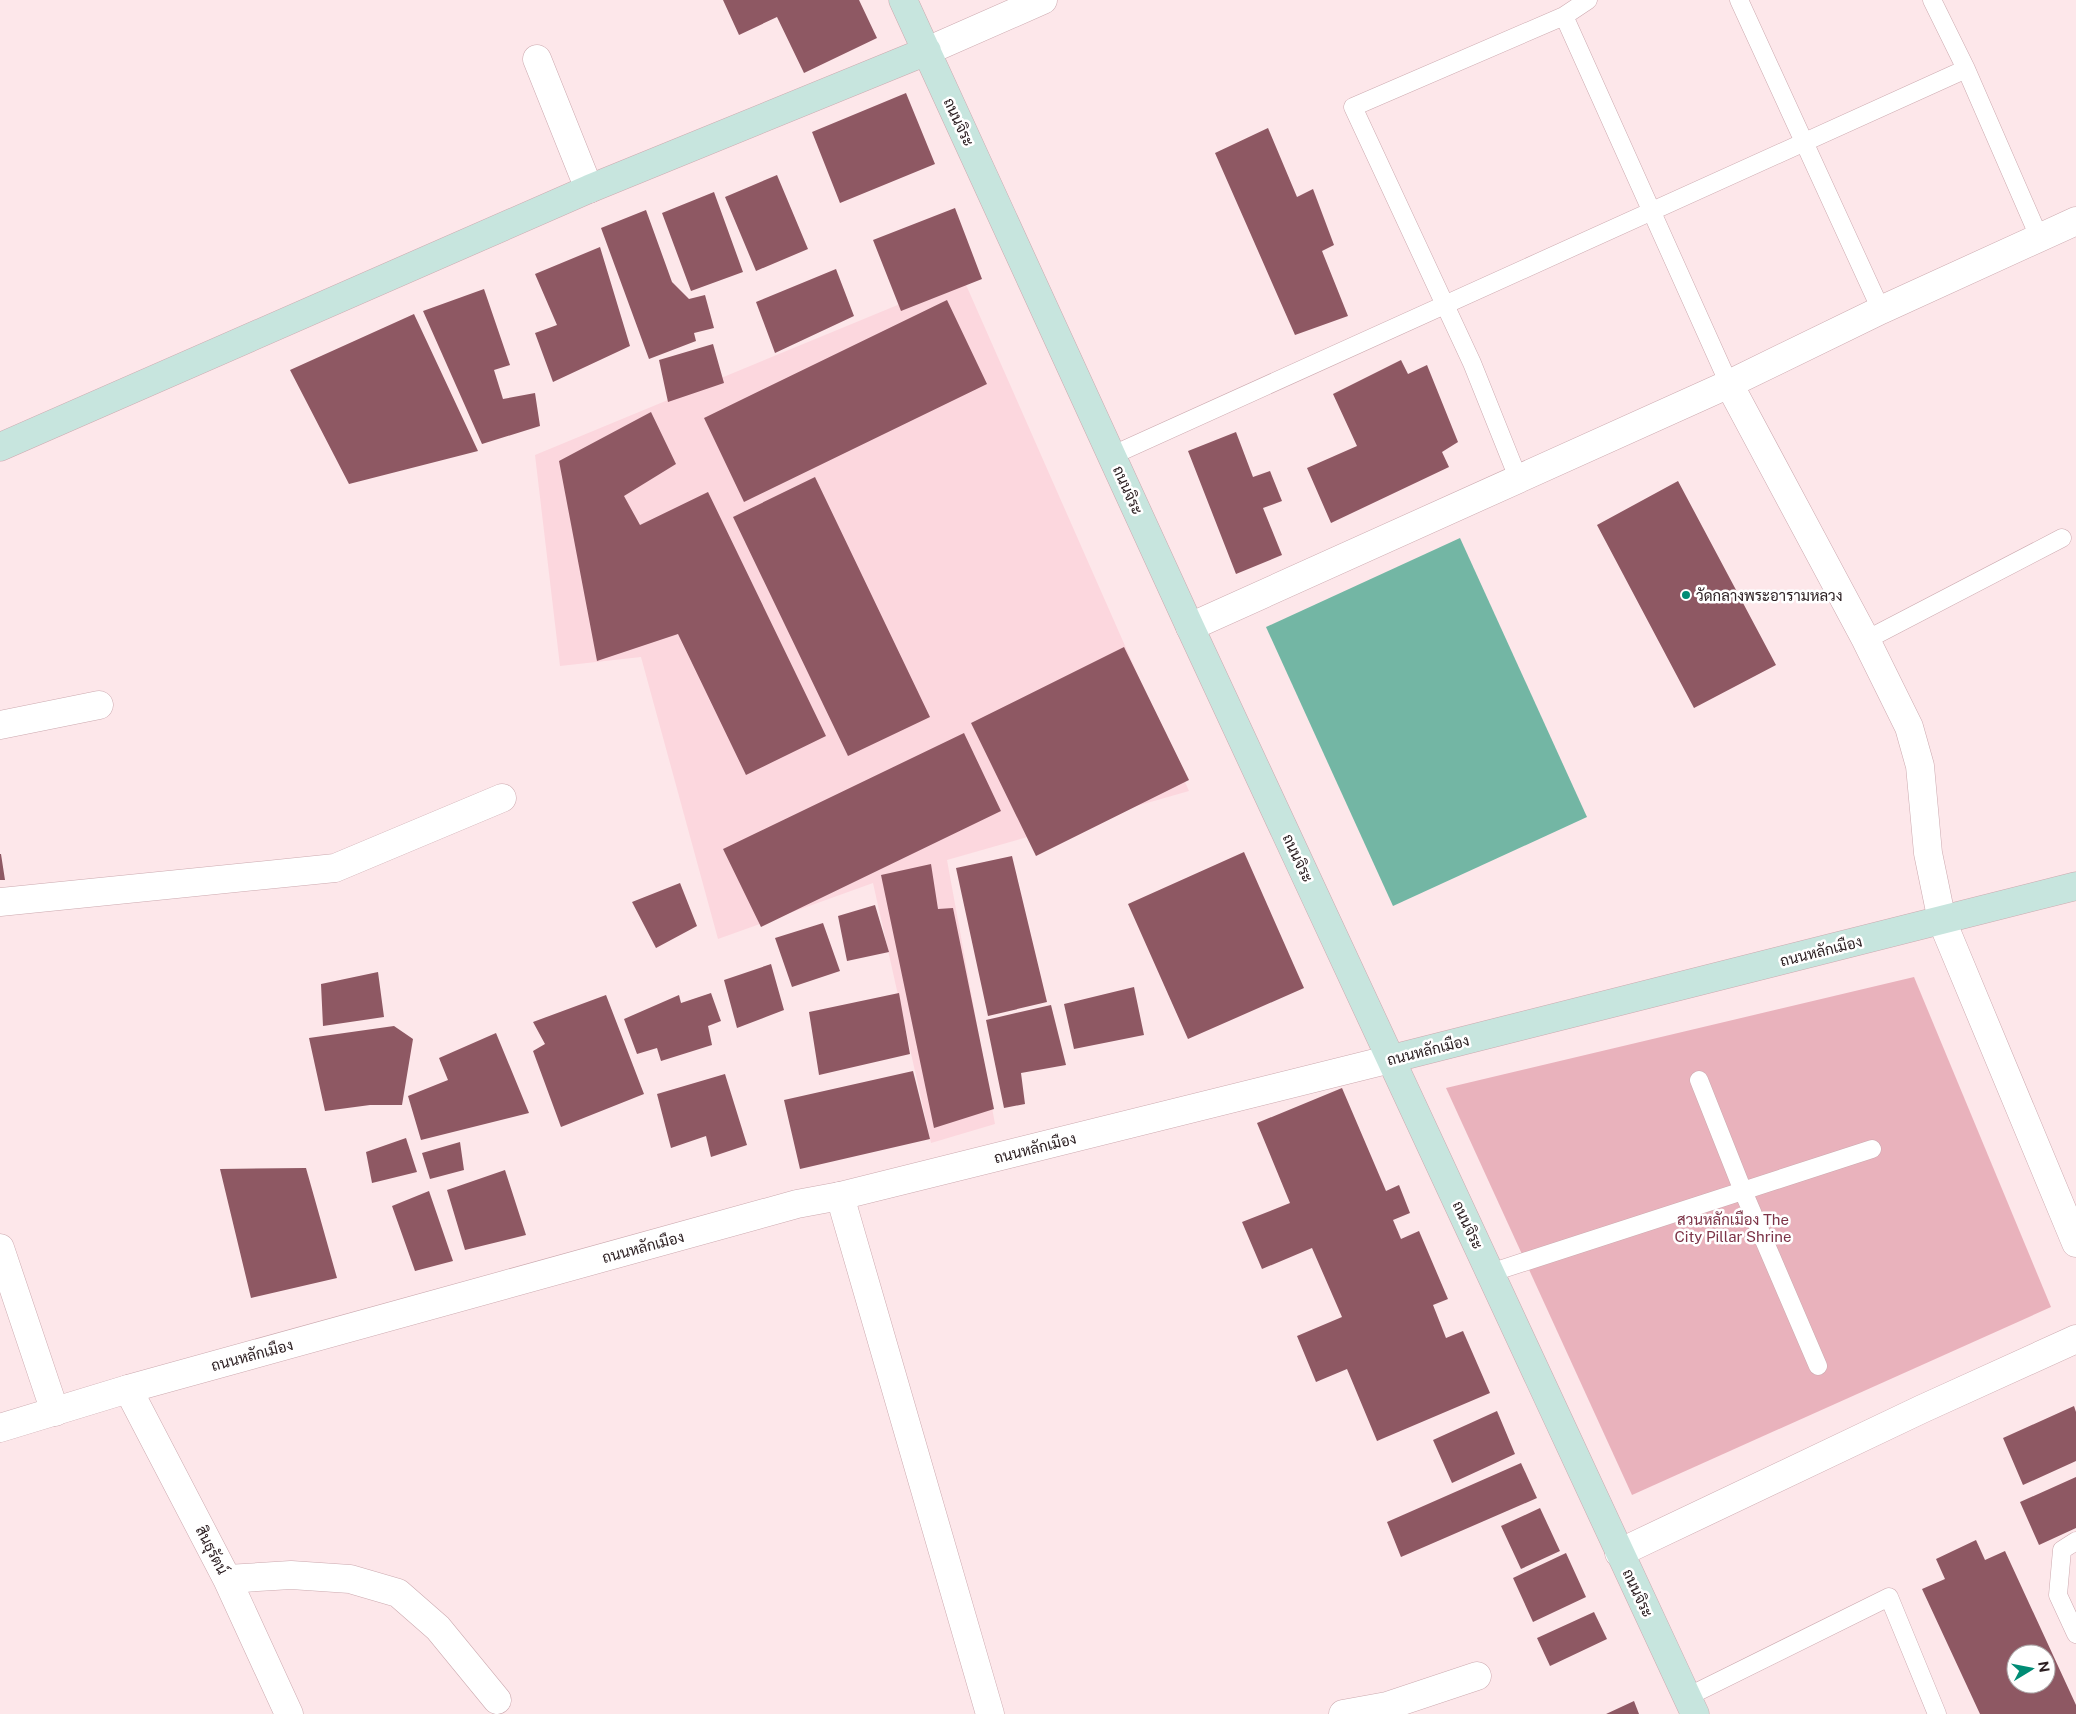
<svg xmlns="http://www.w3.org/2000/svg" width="2076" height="1714" font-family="'Public Sans',Sarabun,sans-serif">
<rect width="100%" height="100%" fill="#fde7ea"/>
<path fill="#fcd7de" d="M963 278 1189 791 947 860 995 1124 931 1143 873 883 718 939 641 657 560 666 535 455Z"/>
<path fill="#e9b2bc" d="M1914 977 2051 1307 1632 1495 1446 1088Z"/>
<path fill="#73b6a4" d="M1460 538 1587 817 1393 906 1266 627Z"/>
<path fill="#8e5863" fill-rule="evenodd" d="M723 0H859L877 38 804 73 777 17 739 35Z
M906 93 935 164 840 203 812 132Z
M1268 128 1297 197 1313 189 1334 245 1322 251 1348 316 1295 335 1215 153Z
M777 175 808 249 756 271 725 197Z
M714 192 743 272 691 291 662 213Z
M955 208 982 279 901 311 873 240Z
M646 210 672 282 689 299 705 295 714 328 694 333 696 341 649 359 601 228Z
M600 247 630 346 553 382 535 333 557 325 535 274Z
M836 269 854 316 775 353 756 302Z
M484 289 510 365 494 370 503 399 535 393 540 426 482 444 423 311Z
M947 300 987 384 744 502 704 418Z
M414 314 478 451 349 484 290 370Z
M713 344 724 383 668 402 659 360Z
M1401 360 1408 374 1427 365 1458 442 1442 452 1449 467 1331 523 1307 468 1357 446 1333 394Z
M651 412 676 464 624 496 640 525 708 492 826 736 746 775 678 634 597 661 559 461Z
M1236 432 1253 477 1270 471 1282 501 1263 508 1282 555 1236 574 1188 451Z
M815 477 930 717 848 756 733 517Z
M1678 481 1776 665 1694 708 1597 525Z
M1124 647 1189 780 1036 856 971 723Z
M964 733 1001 811 761 927 723 849Z
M1244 852 1304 988 1188 1039 1128 904Z
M0 854H1L5 880H0Z
M1012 856 1047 1002 988 1016 956 868Z
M931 864 938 909 953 908 994 1109 934 1128 881 875Z
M680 883 697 926 656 948 632 902Z
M875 905 889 952 847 961 838 916Z
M823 923 840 971 792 987 775 938Z
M771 964 784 1010 737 1028 724 980Z
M378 972 384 1017 323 1026 321 984Z
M1134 987 1144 1035 1074 1049 1064 1004Z
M711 993 721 1021 708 1026 712 1045 661 1061 657 1048 637 1054 624 1019 679 995 681 1003Z
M899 993 910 1054 819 1075 809 1012Z
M606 995 644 1094 561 1127 533 1051 545 1044 533 1022Z
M1051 1005 1066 1065 1021 1073 1025 1104 1004 1108 986 1020Z
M394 1026 413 1039 402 1105H370L325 1111 309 1038Z
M496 1033 529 1113 421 1140 408 1096 448 1080 439 1058Z
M913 1071 930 1139 800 1169 784 1100Z
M725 1074 747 1145 711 1157 706 1136 671 1148 657 1094Z
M1342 1088 1386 1191 1399 1185 1410 1213 1393 1220 1401 1239 1419 1231 1448 1299 1433 1305 1446 1338 1463 1331 1490 1393 1377 1441 1347 1369 1316 1382 1297 1336 1342 1317 1312 1248 1262 1269 1242 1222 1290 1203 1257 1123Z
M406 1138 417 1172 372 1183 366 1152Z
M460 1142 464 1170 430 1179 422 1153Z
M306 1168 337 1278 251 1298 220 1169Z
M505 1170 526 1235 465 1250 447 1190Z
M429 1191 453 1261 415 1271 392 1206Z
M2074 1406 2076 1412V1461L2023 1485 2003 1438Z
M1497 1411 1515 1454 1452 1483 1433 1440Z
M1521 1463 1537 1498 1401 1557 1387 1522Z
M2076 1477V1528L2039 1545 2020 1502Z
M1540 1508 1560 1551 1521 1569 1501 1526Z
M1976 1540 1985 1560 2005 1551 2076 1705V1714H1980L1922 1589 1945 1579 1936 1559ZM2016 1654H2046V1684H2016Z
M1566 1553 1586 1597 1533 1622 1513 1578Z
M1594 1612 1607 1639 1550 1666 1537 1638Z
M1634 1701 1639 1714H1606Z"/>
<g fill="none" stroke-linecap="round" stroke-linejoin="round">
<defs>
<path id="service" d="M1739 0 1881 310
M1932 0 1966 69 2039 237
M1564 16 1729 384
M1113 455 1966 69
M1518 478 1472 363 1353 107 1564 16 1588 0
M1866 640 2062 538
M1699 1080 1743 1191 1818 1366
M1490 1273 1872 1149
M2076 1541 2062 1550 2058 1595 2076 1634
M1687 1697 1889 1597 1937 1714"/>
<path id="minor" d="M537 59 589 189
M1729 384 1866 640 1909 727 1920 766 1928 853 1942 921 2076 1243
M1190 627 1729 384 1881 310 2076 221
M0 725 99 705
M0 902 335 868 502 798
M840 1196 990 1714
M0 1248 55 1412
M128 1389 227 1579 289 1714
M1619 1553 1922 1409 2076 1339
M227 1579 291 1575 350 1579 398 1593 438 1628 497 1700
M1343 1714 1387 1706 1477 1676"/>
<path id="tertiary" d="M927 51 1043 0
M0 1428 128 1389 797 1204 840 1196 1391 1059"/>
<path id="secondary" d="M903 0 1190 627 1695 1714
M0 447 589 189 927 51
M1391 1059 2076 886"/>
</defs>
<use href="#service" stroke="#cca9af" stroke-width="19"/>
<use href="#minor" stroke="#cca9af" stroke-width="29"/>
<use href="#tertiary" stroke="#cca9af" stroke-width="29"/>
<use href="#secondary" stroke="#cca9af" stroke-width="29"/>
<use href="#service" stroke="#fff" stroke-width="18"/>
<use href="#minor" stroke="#fff" stroke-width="28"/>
<use href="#tertiary" stroke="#fff" stroke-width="28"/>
<use href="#secondary" stroke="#c7e5de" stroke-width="28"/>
</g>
<circle fill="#008c75" stroke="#fff" stroke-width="2" cx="1686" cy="595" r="5"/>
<g text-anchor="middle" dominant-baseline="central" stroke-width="5" stroke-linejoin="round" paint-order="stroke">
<g font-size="15" fill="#2d2023" stroke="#fff">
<text transform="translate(959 122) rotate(65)">ถนนจิระ</text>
<text transform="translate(1128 490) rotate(66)">ถนนจิระ</text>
<text transform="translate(1298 858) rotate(65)">ถนนจิระ</text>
<text transform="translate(1821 951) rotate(-14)">ถนนหลักเมือง</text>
<text transform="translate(1428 1050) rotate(-14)">ถนนหลักเมือง</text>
<text transform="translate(1035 1148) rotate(-14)">ถนนหลักเมือง</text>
<text transform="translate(1468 1225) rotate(65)">ถนนจิระ</text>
<text transform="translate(643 1247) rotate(-15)">ถนนหลักเมือง</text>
<text transform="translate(252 1355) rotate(-15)">ถนนหลักเมือง</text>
<text transform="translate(212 1550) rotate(63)">สินธุรัตน์</text>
<text transform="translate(1638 1593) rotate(65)">ถนนจิระ</text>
</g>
<g font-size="15" fill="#2d2023" stroke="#fff" text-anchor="start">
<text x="1696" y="595">วัดกลางพระอารามหลวง</text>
</g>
<g font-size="15" fill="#7c3347" stroke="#fff">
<text x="1733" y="1219">สวนหลักเมือง The<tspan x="1733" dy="17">City Pillar Shrine</tspan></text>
</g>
</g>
<g transform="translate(2031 1669) rotate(80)"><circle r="24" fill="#ffffff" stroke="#aba6a7"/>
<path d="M0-4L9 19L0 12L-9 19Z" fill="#008c75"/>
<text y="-8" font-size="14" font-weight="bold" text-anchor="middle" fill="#2d2023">N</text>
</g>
</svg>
